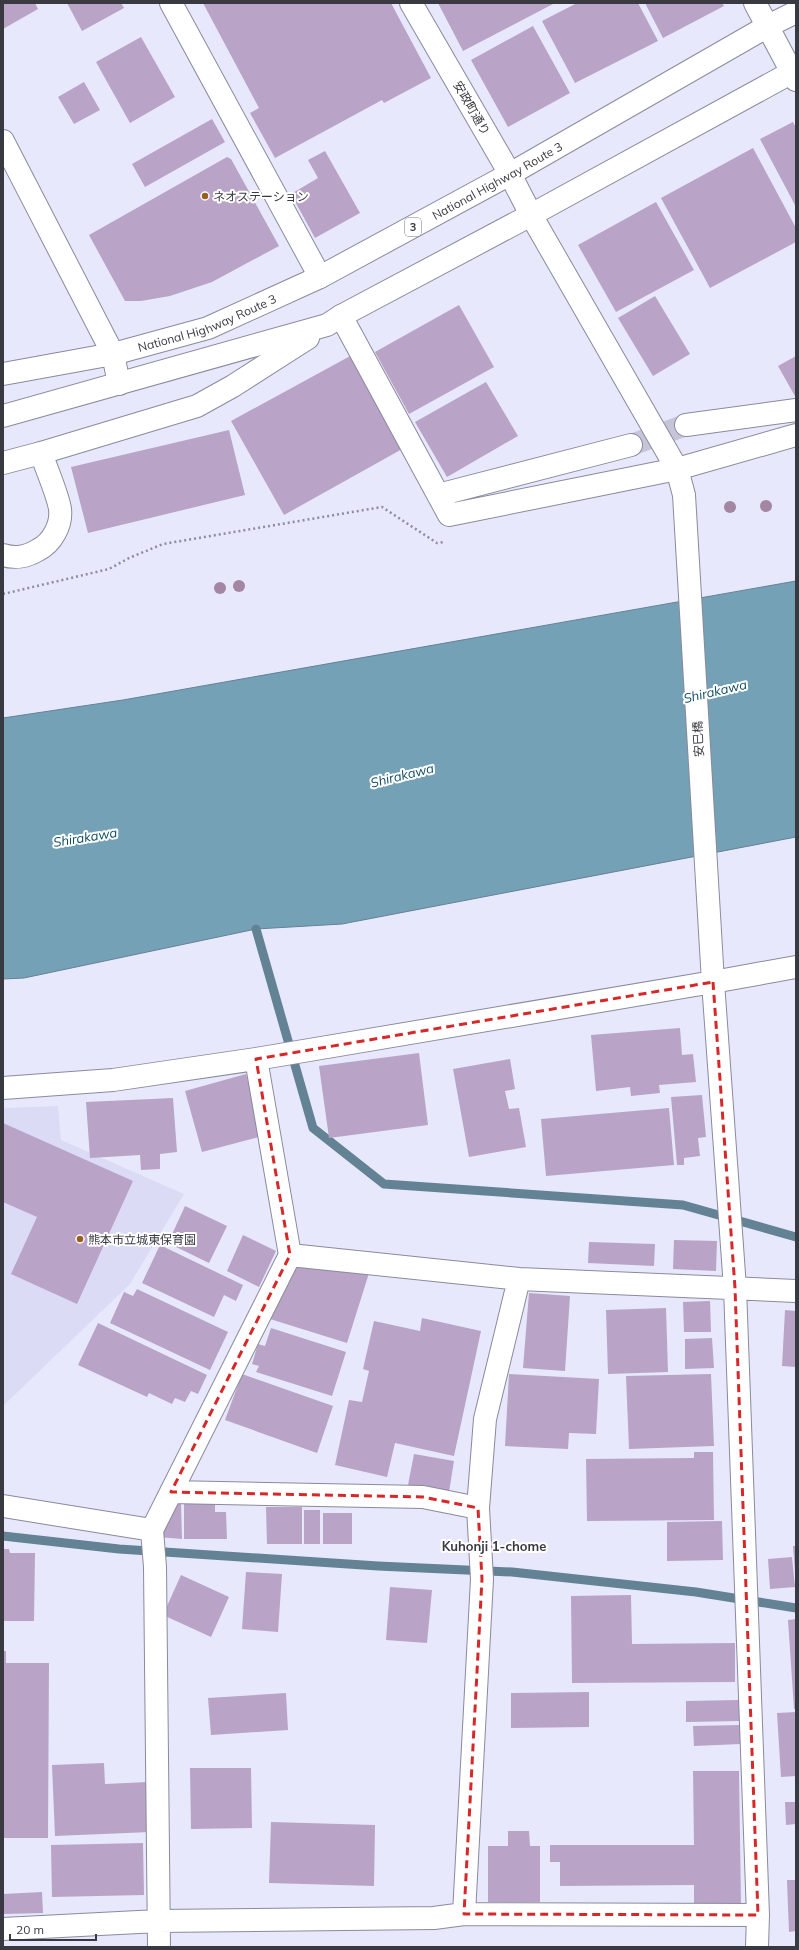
<svg xmlns="http://www.w3.org/2000/svg" width="799" height="1950" font-family="Mulish,'Noto Sans JP',sans-serif">
<rect width="100%" height="100%" fill="#e8e8fc"/>
<path fill="#dbdbf6" d="M58 1106 61 1140 184 1194 130 1284 3 1406V1108Z"/>
<path fill="#75a1b7" stroke="#638294" d="M796 581V837L342 924 256 929 24 978 3 979V718L123 700Z"/>
<g fill="none" stroke-linecap="round" stroke-linejoin="round">
<path stroke="#638294" stroke-width="9" d="M256 929 313 1128 384 1184 683 1205 796 1237
M3 1536 119 1549 378 1566 512 1572 696 1592 796 1608"/>
</g>
<path fill="#b9a3c7" d="M3 3H35L38 9 3 29Z
M67 3H121L124 8 82 31Z
M203 3H391L431 78 384 103 382 100 275 158 250 113 259 108Z
M438 3H555L463 51Z
M577 3H638L658 41 575 83 542 21Z
M645 3H722L724 6 663 38Z
M533 26 570 93 508 127 471 60Z
M141 37 175 97 130 123 96 62Z
M84 82 100 110 74 124 58 97Z
M212 119 225 142 145 187 132 164Z
M793 122 796 128V207L760 139Z
M753 148 796 228V242L710 288 661 198Z
M325 151 360 213 315 238 291 194 318 178 308 160Z
M227 157 231 159 279 246 212 282 170 296 141 301H125L89 235Z
M656 202 694 270 616 312 578 245Z
M655 296 690 354 653 376 618 318Z
M459 305 494 367 409 414 375 352Z
M352 355 404 448 284 515 231 421Z
M796 356V398L778 366Z
M486 382 518 436 447 477 415 422Z
M229 430 245 495 88 533 71 467Z
M680 1028 682 1055 693 1054 696 1082 659 1085 660 1093 631 1096 630 1087 596 1091 591 1035Z
M419 1053 428 1125 329 1138 319 1066Z
M510 1059 515 1089 505 1091 509 1109 519 1108 526 1147 469 1157 453 1069Z
M246 1074 263 1136 202 1152 185 1091Z
M702 1095 706 1137 698 1138 700 1156 684 1158V1165H677L671 1097Z
M173 1098 177 1152 160 1154V1169L141 1170 140 1155 90 1158 86 1102Z
M669 1108 674 1165 546 1176 541 1119Z
M3 1123 133 1181 77 1304 11 1274 37 1217 3 1202Z
M185 1206 227 1226 209 1263 168 1243Z
M243 1235 276 1251 259 1287 227 1271Z
M674 1240 717 1241 716 1271 673 1269Z
M589 1242 655 1244 654 1266 588 1263Z
M160 1245 243 1285 236 1301 224 1295 214 1317 142 1283Z
M300 1261 370 1270 347 1343 270 1319Z
M137 1289 228 1332 210 1370 110 1323 124 1292 133 1296Z
M529 1293 570 1296 565 1371 523 1368Z
M710 1301 711 1332H684L683 1302Z
M666 1308 668 1372 608 1374 606 1310Z
M785 1310 796 1311V1367L782 1366Z
M422 1318 481 1331 454 1456 395 1443 387 1477 335 1465 349 1400 362 1402 369 1371 363 1369 374 1321 420 1331Z
M98 1323 207 1375 198 1394 191 1391 185 1402 175 1398 172 1404 149 1393 147 1397 78 1365Z
M271 1328 346 1352 332 1396 256 1372 259 1366 252 1364 258 1344 265 1346Z
M712 1338 714 1368 685 1369V1339Z
M242 1374 333 1406 317 1453 225 1420Z
M509 1374 599 1379 596 1434 569 1433 568 1449 505 1446Z
M711 1374 714 1446 629 1449 626 1376Z
M694 1452H713L714 1520 587 1521 586 1459 694 1458Z
M414 1454 454 1461 449 1492 408 1485Z
M168 1504H181L182 1539 158 1537Z
M184 1504H215V1512H226L227 1539H184Z
M266 1507H302V1544H267Z
M304 1510H320V1544H304Z
M323 1513H352V1544H323Z
M722 1521 723 1560 667 1561V1522Z
M793 1546H796V1573H795Z
M3 1549H9L10 1553H35L34 1621H3Z
M792 1557 795 1587 770 1589 768 1559Z
M246 1572 282 1574 278 1632 242 1629Z
M181 1575 229 1597 211 1637 163 1615Z
M390 1587 432 1590 427 1643 386 1640Z
M631 1595 632 1644 735 1643V1682L572 1683 571 1596Z
M796 1619V1709H794L788 1620Z
M3 1651H6V1663H49L48 1838H3Z
M589 1692V1727L511 1728V1693Z
M286 1693 288 1730 211 1735 208 1698Z
M739 1700 740 1721 686 1722V1701Z
M796 1712V1776L781 1777 777 1713Z
M740 1725 741 1744 694 1746 693 1726Z
M104 1763 105 1784 148 1782 150 1832 55 1836 52 1765Z
M190 1768H251L252 1828 191 1829Z
M693 1771H739L741 1904 694 1905V1885L560 1886V1862H550V1845H694Z
M785 1802H796V1824L786 1825Z
M271 1822 375 1825 374 1886 269 1883Z
M508 1831H529L530 1846H540V1902H488V1846H508Z
M143 1843 144 1895 52 1897 51 1845Z
M787 1880H796V1931L789 1932Z
M42 1892 43 1913 3 1914V1894Z"/>
<g fill="none" stroke-linecap="round" stroke-linejoin="round">
<path stroke="#c5c5d7" stroke-width="22" stroke-dasharray="22 11" stroke-linecap="butt" d="M631 445 686 425"/>
<defs>
<path id="minor" d="M171 3 320 277
M411 3 510 174 531 215
M755 3 796 80
M3 141 113 354 119 384
M341 316 449 515 677 469 684 495 713 982 735 1288 758 1915 757 1947
M686 425 796 410
M438 495 631 445
M3 555C16 559 26 557 38 550 52 543 62 525 60 509 58 495 46 468 41 453
M3 1088 113 1080 256 1059 713 982 796 967
M290 1255 519 1279 796 1291
M171 1492 423 1497 478 1508
M3 1506 152 1530
M464 1914 482 1579 478 1508 485 1419 519 1279
M3 1929 158 1921 434 1918 464 1914 758 1915
M159 1947 155 1567 152 1530 290 1255 256 1059"/>
<path id="tertiary" d="M531 215 677 469 796 435"/>
<g id="trunk">
<path id="s1" d="M3 374 113 354 208 328 320 277 510 174 768 26 796 12"/>
<path d="M3 416 327 325 341 316 531 215 796 70"/>
<path d="M3 463 41 453 197 406 233 386 308 338"/>
</g>
</defs>
<use href="#minor" stroke="#898a9c" stroke-width="24"/>
<use href="#tertiary" stroke="#898a9c" stroke-width="24"/>
<use href="#trunk" stroke="#898a9c" stroke-width="24"/>
<path stroke="#8d8d9b" stroke-width="2.5" stroke-dasharray="2 3" stroke-linecap="butt" d="M3 594 109 569 129 558 163 544 382 507 437 543 444 542"/>
<use href="#minor" stroke="#fff" stroke-width="22"/>
<use href="#tertiary" stroke="#fff" stroke-width="22"/>
<use href="#trunk" stroke="#fff" stroke-width="22"/>
</g>
<g fill="#a286a2">
<circle cx="766" cy="506" r="6"/>
<circle cx="730" cy="507" r="6"/>
<circle cx="239" cy="586" r="6"/>
<circle cx="220" cy="588" r="6"/>
</g>
<path fill="none" stroke="#d62828" stroke-width="3" stroke-dasharray="8 5" stroke-linejoin="round" d="M713 982 735 1288 758 1915 464 1914 482 1579 478 1508 423 1497 171 1492 290 1255 256 1059Z"/>
<g fill="#9a5e20" stroke="#fff" stroke-width="1.5">
<circle cx="205" cy="196" r="4"/>
<circle cx="80" cy="1239" r="4"/>
</g>
<g text-anchor="middle" dominant-baseline="central" stroke-width="4" stroke-linejoin="round" paint-order="stroke">
<rect fill="#fff" stroke="#74747a" stroke-width="1" x="405" y="218" width="16" height="18" rx="3"/>
<g font-size="11" font-weight="bold" fill="#393941">
<text x="413" y="227">3</text>
</g>
<g font-size="12" fill="#393941" stroke="#fff">
<text transform="translate(472 108) rotate(60)">安政町通り</text>
<text stroke="none"><textPath href="#s1" startOffset="535">National Highway Route 3</textPath></text>
<text stroke="none"><textPath href="#s1" startOffset="211">National Highway Route 3</textPath></text>
<text transform="translate(698 739) rotate(-93)">安巳橋</text>
</g>
<g font-size="12" fill="#393941" stroke="#fff" text-anchor="start">
<text x="213" y="196">ネオステーション</text>
<text x="88" y="1239">熊本市立城東保育園</text>
</g>
<g font-size="13" font-style="italic" fill="#104c63" stroke="#fff">
<text transform="translate(715 691) rotate(-13)">Shirakawa</text>
<text transform="translate(402 775) rotate(-14)">Shirakawa</text>
<text transform="translate(85 837) rotate(-9)">Shirakawa</text>
</g>
<g font-size="13" font-weight="bold" fill="#393941" stroke="#fff">
<text x="494" y="1546">Kuhonji 1-chome</text>
</g>
</g>
<rect width="799" height="1950" fill="none" stroke="#393941" stroke-width="8"/>
<path d="M10 1934v6h86v-6" fill="none" stroke="#393941" stroke-width="2"/>
<text x="16" y="1934" font-size="12" fill="#393941" stroke="#ffffff" stroke-width="3" paint-order="stroke">20 m</text>
</svg>
